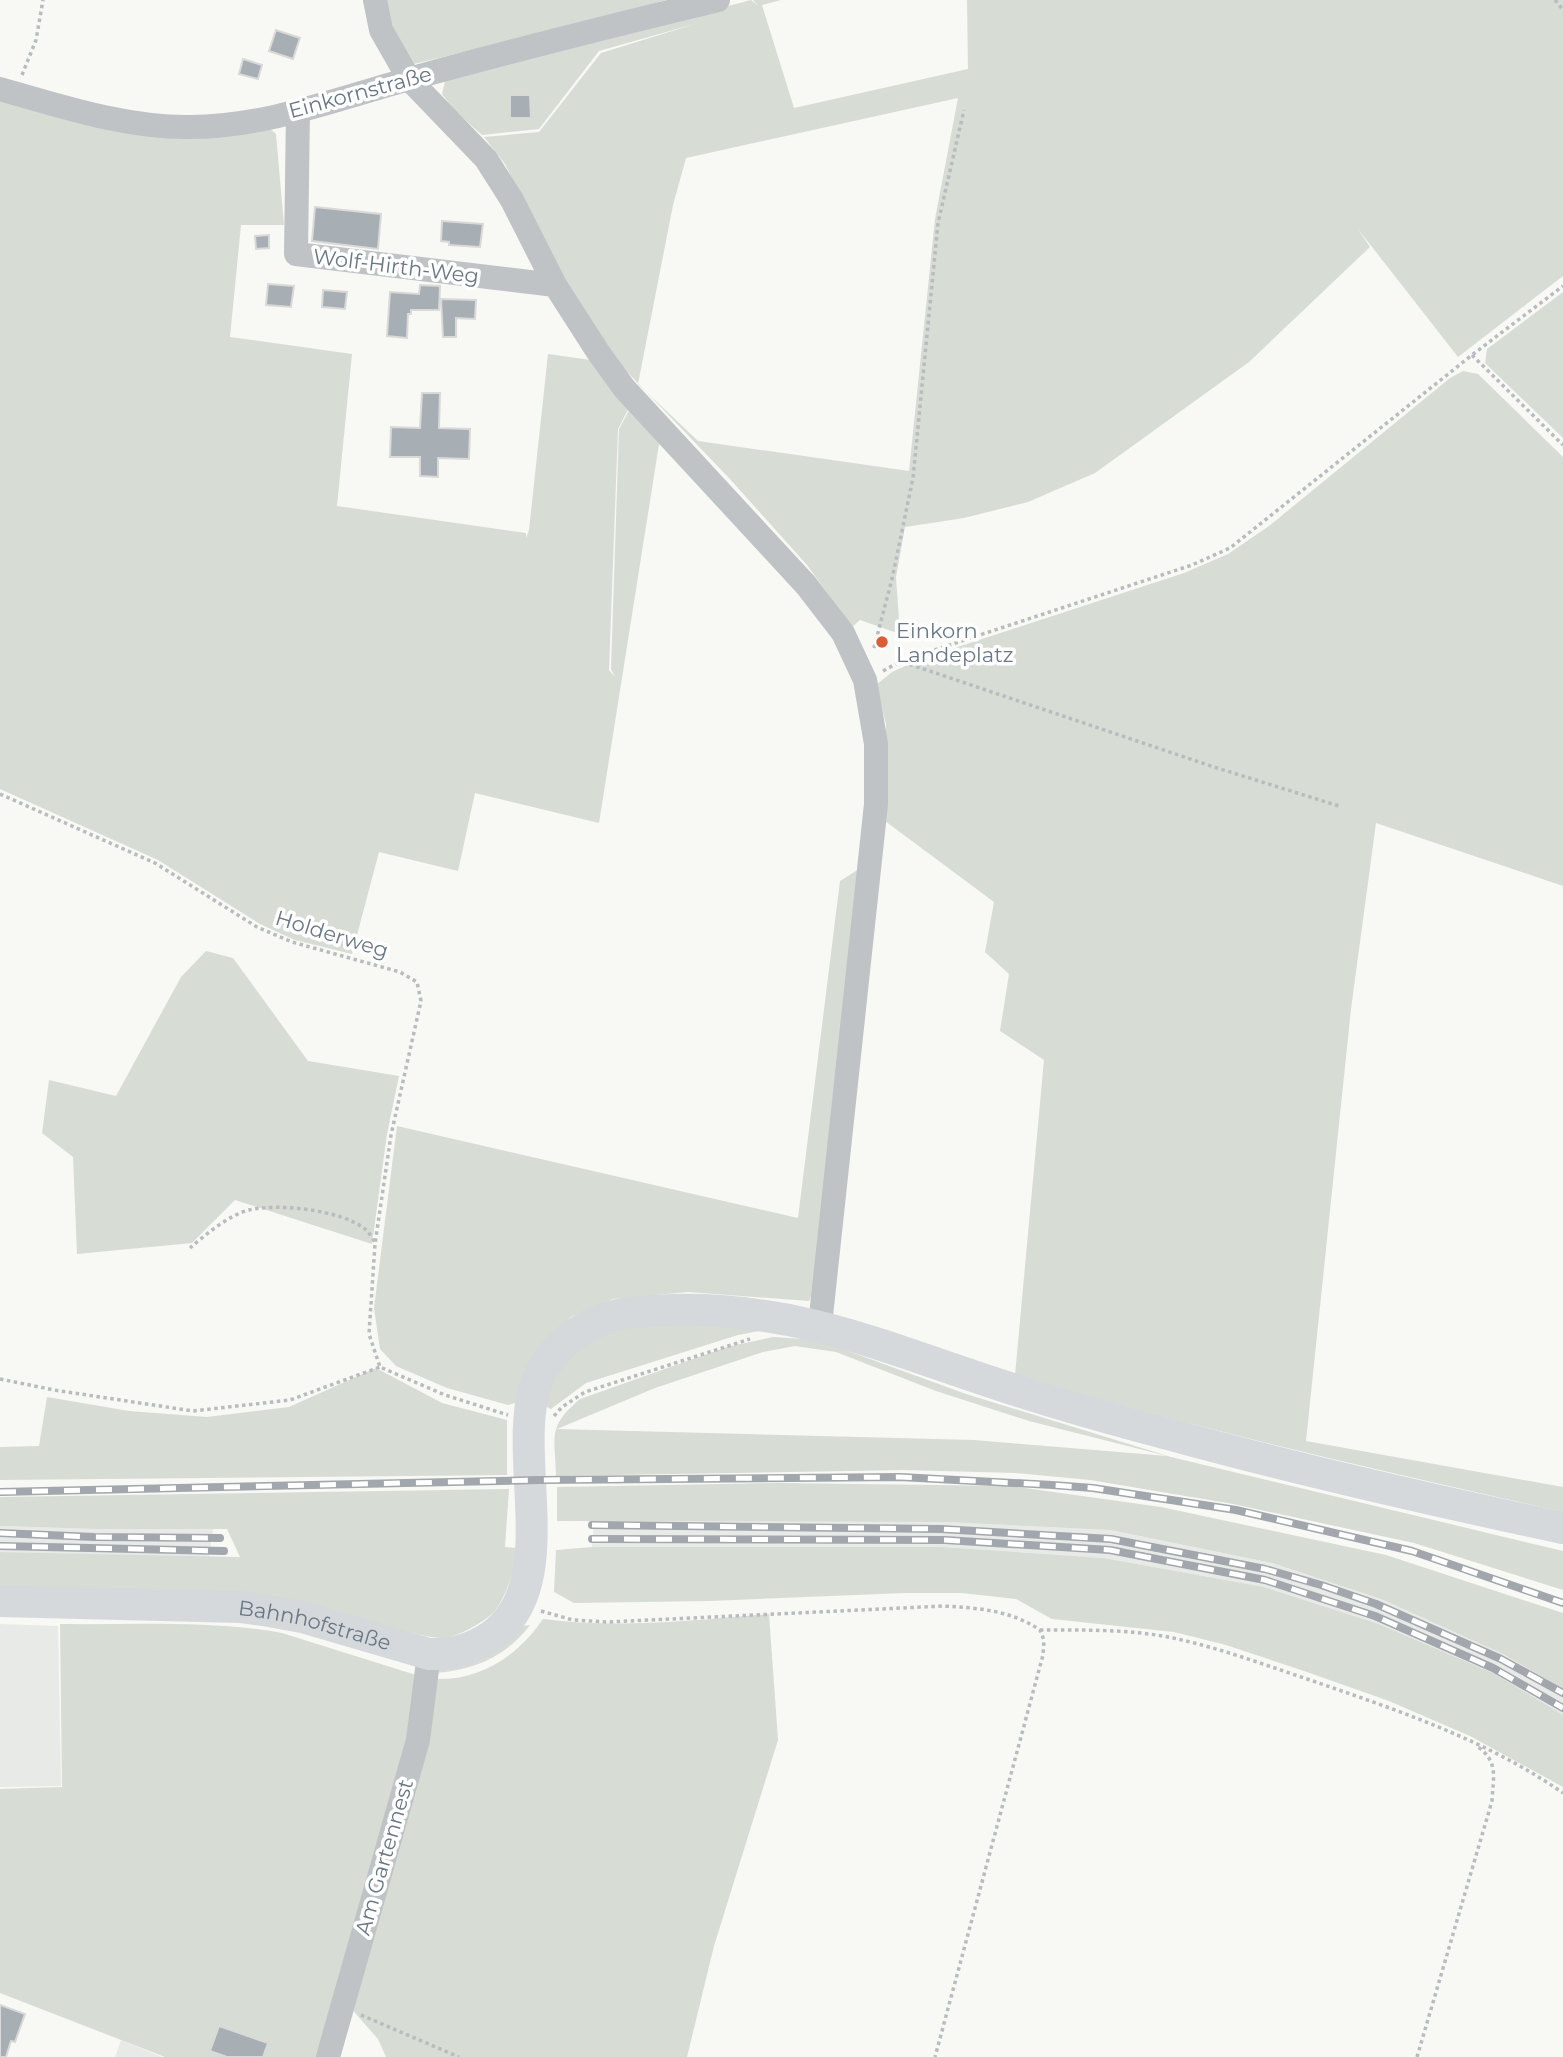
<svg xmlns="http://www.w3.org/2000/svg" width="1563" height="2057" font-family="Montserrat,sans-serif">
<rect width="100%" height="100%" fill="#f8f8f5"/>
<path fill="#e8eae8" d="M594 1521 946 1522 1110 1530 1272 1563 1381 1599 1503 1654 1563 1689V1715L1376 1623 1264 1587 1104 1558 943 1547H592Z
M0 1526 96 1529H213L209 1557 0 1552Z
M0 1624 58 1626 61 1786 0 1787Z
M121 2040 162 2057H115Z"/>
<path fill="#d7dcd5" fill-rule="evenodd" d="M384 0H666L585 23 397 68Z
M751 0 759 6 753 0H781L762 5 794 108 968 69 967 0H1563V276L1458 357 1358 229 1370 247 1249 362 1095 473 1028 502 964 518 905 527 896 577 900 634 860 620 852 627 807 565 729 478 608 352 556 267 505 164 484 137 539 132 601 53 698 23 599 51 539 129 482 135 456 112 442 94 445 81ZM958 98 935 219 909 471 698 441 638 384 673 205 686 158Z
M0 99 87 123 263 122 276 134 284 225H241L230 337 352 354 337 506 526 533V538L529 530 548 354 591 360 630 406 618 429 609 670 615 677 611 669 619 429 631 407 660 438 599 823 475 793 458 871 379 852 352 954 295 940 260 924 158 860 0 789Z
M1563 292V438L1485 363 1487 349Z
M1463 371 1478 374 1563 457V886L1376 823 1351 1009 1306 1441 1563 1487V1512C1379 1470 1195 1429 1015 1375L1044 1060 1000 1031 1009 974 985 952 994 902 885 821 886 724 876 685 892 672 918 660 1184 573 1228 554 1269 526 1450 378Z
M859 869 815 1289 809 1301 688 1292 613 1299 571 1317 545 1345 521 1401 508 1405 447 1388 396 1366 380 1349 374 1308 397 1126 798 1218 840 881Z
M206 951 233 958 308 1061 399 1076 387 1134 372 1244 235 1200 192 1243 77 1254 73 1157 42 1133 49 1080 116 1096 181 977Z
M631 1320 770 1329 738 1335 586 1383 551 1409 541 1404 549 1382 583 1339Z
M773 1337 818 1340 966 1394 1171 1457 1563 1551V1590L1414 1543 1233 1504 1090 1480 1016 1473 904 1470 556 1476C555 1436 547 1427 580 1399L727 1347ZM795 1346 836 1352 936 1391 1029 1421 1167 1456 974 1440 557 1429 655 1388 763 1352Z
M376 1368 442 1403 507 1420V1475L0 1480V1447L39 1446 47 1397 129 1411 207 1417 289 1407Z
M779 1483 1011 1486 1161 1507 1386 1555 1563 1613V1689L1503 1654 1381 1599 1272 1563 1110 1530 946 1522 557 1521V1487Z
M509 1489 505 1547 516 1548C518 1564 504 1602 493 1613 484 1622 457 1637 445 1638 432 1639 410 1632 397 1629L0 1593V1552L240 1557 227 1529H96L0 1526V1497Z
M592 1547H943L1104 1558 1264 1587 1376 1623 1495 1674 1563 1715V1787L1470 1736 1389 1701 1304 1671 1226 1645 1174 1632 1052 1619 1016 1599 962 1593H905L710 1601 574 1603 554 1592 556 1550Z
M769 1614 778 1740 714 1946 687 2057H386L378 2039 349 2006 435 1679C480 1681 518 1656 543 1619 618 1629 694 1620 769 1614Z
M60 1624C133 1625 209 1620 282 1633L416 1675 420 1687 321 2057H165L0 1993V1789L62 1787Z
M530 1625C506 1657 474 1670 435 1673L438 1669 522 1626Z"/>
<path fill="#a7aeb4" stroke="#d9d9d8" stroke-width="2" d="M276 30 300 38 293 59 269 51Z
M243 59 262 65 258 79 239 74Z
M510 95H530L531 118H510Z
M315 207 381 214 378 249 312 241Z
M442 221 483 224 480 247 449 245V242L441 241Z
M269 235V248L256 249 255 236Z
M268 284 294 286 291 307 266 305Z
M420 285 440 286 439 310H411V314H408L407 338 387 336 390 292 419 294Z
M323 290 347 292 345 309 322 307Z
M441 299 476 300 475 319 456 318V337H443Z
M422 393H440L439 428 470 429 469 459 438 458V477L420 476V457H390L391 427 420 428Z
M0 2005 25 2014 15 2042 11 2041 6 2057H0Z
M219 2026 268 2043 263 2057H227L210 2051Z"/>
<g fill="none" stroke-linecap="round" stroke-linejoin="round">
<path stroke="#b9bcbe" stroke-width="3.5" stroke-dasharray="3.5 3.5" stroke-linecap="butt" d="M1555 0 1563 10
M22 75 36 40 43 0
M1472 355 1563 445
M874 648 892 579 913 478 938 223 964 110
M903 662 1214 767 1339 806
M883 671 901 661 1192 565 1230 548 1472 355 1563 286
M0 794 155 863 257 927 292 942 400 972 417 982 421 1001 391 1135 375 1244 369 1334 380 1367 445 1395 508 1415
M190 1248C205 1235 229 1215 249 1210 277 1203 342 1210 365 1229 369 1232 372 1238 375 1242
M0 1379 54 1390 193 1411 290 1400 380 1367
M554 1416 562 1407 585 1392 750 1339
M541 1611 573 1620 608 1622 943 1606C978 1608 1010 1610 1040 1630L1044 1640 1043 1655 935 2057
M1040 1630C1083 1630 1130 1629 1173 1638 1220 1648 1265 1665 1310 1680 1397 1710 1487 1740 1563 1793
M361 2015 459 2057
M1417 2057 1492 1801C1493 1778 1499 1762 1478 1747"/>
<path stroke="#bfc3c6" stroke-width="24" d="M375 0 381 30 409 79 486 159 512 200 555 285 598 352 624 388 806 585 843 633 865 680 876 744V804L820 1325
M0 89C61 106 123 127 187 127 262 128 337 99 409 79 511 51 614 25 718 0
M298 110 296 254 555 285
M328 2057 418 1740 429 1654"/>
<path stroke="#d5d9dc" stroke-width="32" id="s1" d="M0 1601 240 1607 269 1611 302 1617 429 1654C451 1655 472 1649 490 1637 564 1587 512 1460 535 1387 544 1358 564 1339 590 1325 616 1311 645 1311 673 1310 796 1307 884 1347 997 1384 1054 1403 1111 1419 1168 1434 1299 1470 1431 1500 1563 1528"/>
<defs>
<path id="rail" d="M0 1492 540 1480 900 1477 1052 1485 1093 1488 1236 1510 1412 1551 1563 1603
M592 1525 941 1529 1111 1539 1265 1569 1321 1585 1376 1604 1501 1659 1563 1693
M0 1533 94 1537 220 1538
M592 1539 945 1540 1110 1550 1265 1580 1375 1616 1493 1668 1563 1708
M0 1546 224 1551"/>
</defs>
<use href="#rail" stroke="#a1a7ac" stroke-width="8"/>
<use href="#rail" stroke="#fff" stroke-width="5" stroke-dasharray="16" stroke-linecap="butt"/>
</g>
<circle fill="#d75e36" stroke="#fff" stroke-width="2.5" cx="882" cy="642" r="7"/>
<g text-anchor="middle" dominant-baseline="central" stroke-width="7" stroke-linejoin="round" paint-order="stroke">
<g font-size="21" fill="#697884" stroke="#fff">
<text transform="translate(360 92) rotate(-15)">Einkornstraße</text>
<text transform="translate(396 266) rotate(7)">Wolf-Hirth-Weg</text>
<text transform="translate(332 934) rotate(17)">Holderweg</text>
<text stroke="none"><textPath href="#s1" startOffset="317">Bahnhofstraße</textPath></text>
<text transform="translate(384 1857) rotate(-74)">Am Gartennest</text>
</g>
<g font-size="21" fill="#697884" stroke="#fff" text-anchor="start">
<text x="896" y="630">Einkorn<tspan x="896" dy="24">Landeplatz</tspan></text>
</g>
</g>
</svg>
